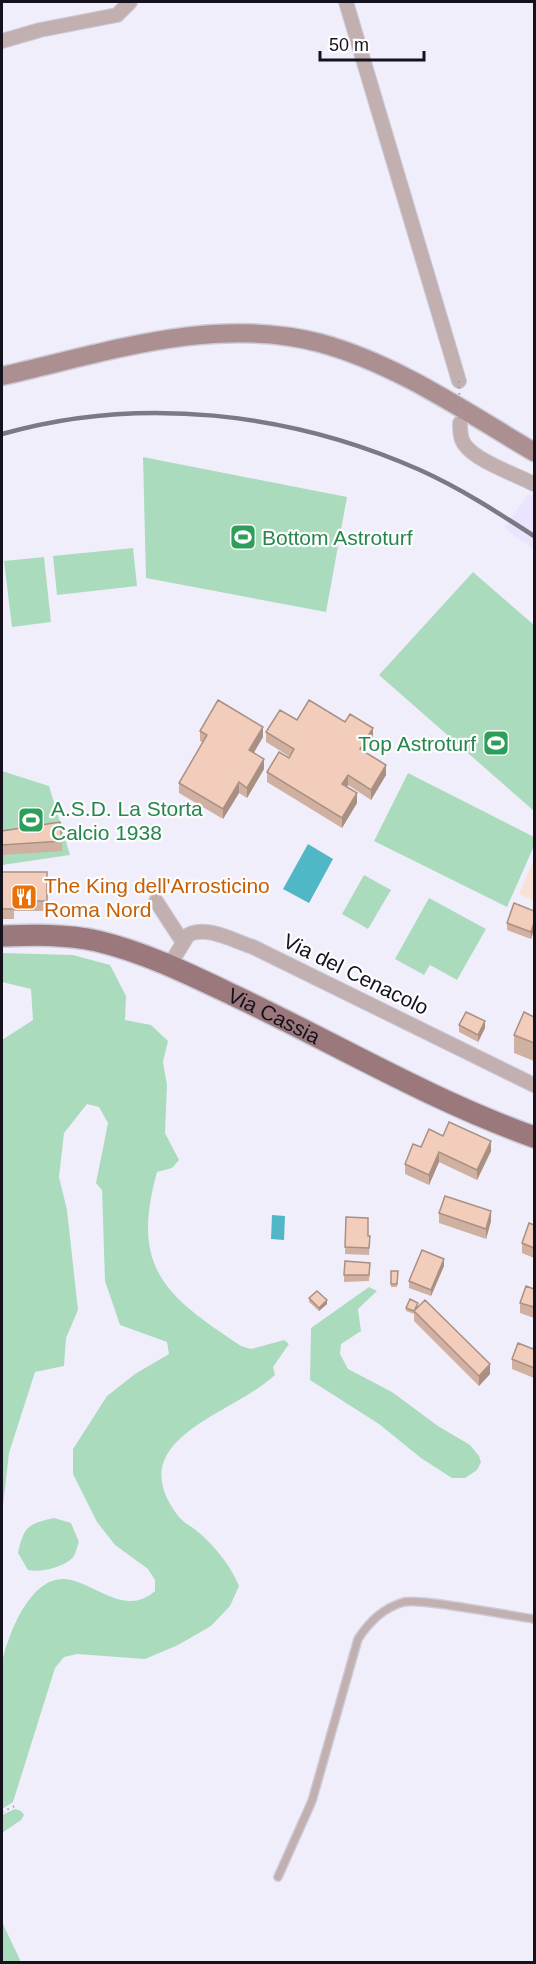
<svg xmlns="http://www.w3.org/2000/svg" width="536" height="1964" font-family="Arial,sans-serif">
<rect width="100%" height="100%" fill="#f1eefc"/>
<path fill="#eae4fe" d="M527 495H534V550L504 528Z"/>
<path fill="#f8e1d6" d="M534 859V901L519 894Z"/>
<path fill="#abdbbd" d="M143 457 347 497 326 612 146 578Z
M133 548 137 586 57 595 53 556Z
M44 557 51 622 12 627 4 561Z
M473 572 534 625V811L379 675Z
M2 771 49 786 70 855 2 865Z
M408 773 534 837V846L507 907 374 841Z
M364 875 391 890 368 929 342 914Z
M429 898 486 929 457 980 430 965 424 975 395 959Z
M2 953 73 955 110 965 126 996 125 1020 151 1025 168 1041 163 1062 167 1085 165 1133 179 1160 172 1168 157 1172C130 1269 166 1296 241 1346L251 1349 284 1340 289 1344 273 1367 275 1375C233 1415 118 1439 179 1517 184 1523 191 1526 197 1531 214 1545 231 1566 239 1586L230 1606 211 1626 178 1645 145 1659 77 1654 64 1657 55 1668 13 1802 2 1809C1 1776 2 1742 2 1709 2 1694 0 1677 2 1663 8 1634 32 1570 71 1580 99 1587 127 1616 155 1591V1580L148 1569 115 1545 97 1522 73 1474V1449L107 1396 135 1374 169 1354 167 1342 120 1325 105 1281 102 1190 96 1183 108 1123 99 1107 87 1104 64 1133 59 1177 67 1210 78 1310 66 1338 64 1366 35 1372 9 1453 2 1514V1040L33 1020 31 989 2 982Z
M369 1287 377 1291 358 1309 361 1331 341 1344 340 1354 348 1369 392 1392 438 1426 470 1445 479 1456 481 1462 477 1470 465 1478H452L421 1458 379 1424 310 1380 311 1328Z
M54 1518 71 1523 79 1542C77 1546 76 1553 74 1556 66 1567 40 1573 28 1570L18 1553C24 1527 27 1524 54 1518Z
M15 1809 21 1811 24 1815 21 1820 2 1833V1815Z
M2 1922 21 1962H2Z"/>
<path fill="#4fb7c5" d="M308 844 333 859 309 903 283 889Z
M272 1215 285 1216 284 1240 271 1239Z"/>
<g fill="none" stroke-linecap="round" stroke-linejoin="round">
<defs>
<path id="lane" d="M278 1877 312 1801 358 1639C370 1621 383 1608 404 1602 422 1598 511 1616 534 1619"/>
<path id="street" d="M346 2 459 381
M2 41 40 30 117 15 130 2
M460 423C460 430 460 439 465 445 476 461 517 475 534 484
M156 901 182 941
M169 966 188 935C207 925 234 941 253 947L534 1085"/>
<path id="secondary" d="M2 376C105 353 214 315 320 343 397 364 466 412 534 452"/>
<g id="primary">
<path id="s1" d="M2 936C33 935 66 934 97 941 144 952 189 974 233 995 333 1042 430 1100 534 1137"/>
</g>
</defs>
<use href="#lane" stroke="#cecbd8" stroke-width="10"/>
<use href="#street" stroke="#cecbd8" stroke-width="16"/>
<use href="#secondary" stroke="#cecbd8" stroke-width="21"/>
<use href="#primary" stroke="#cecbd8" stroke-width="24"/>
<path stroke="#9f9ca9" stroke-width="2" stroke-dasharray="1.5 4.5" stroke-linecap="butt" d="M2 1812 17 1805"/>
<use href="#lane" stroke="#c2afb0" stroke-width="7"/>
<use href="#street" stroke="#c2afb0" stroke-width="14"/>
<use href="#secondary" stroke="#ab8f91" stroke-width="18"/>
<use href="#primary" stroke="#9a787b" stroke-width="21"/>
<path stroke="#7c7986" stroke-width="4.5" d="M2 434C139 395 290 412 420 470 460 488 497 512 534 536"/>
<path stroke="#9f9ca9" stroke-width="2" stroke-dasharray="1.5 4.5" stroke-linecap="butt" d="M459 381 460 423"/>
</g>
<path fill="#d0b0a1" d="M297 720 345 722 373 738 364 752 386 775 371 800 348 785 347 787 357 803 342 828 267 782V772L290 757 266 742V732Z
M200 731 263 737 254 753 264 769 247 798 239 793 223 819 179 793V783L203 743 200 741Z
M2 831 62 841V851L2 855Z
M2 872H47V911H14V919H2Z
M534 911 531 939 507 930V923Z
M534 1017V1061L514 1053V1035Z
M459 1025 485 1028 478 1042 459 1032Z
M443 1136 491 1151 477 1180 439 1162 429 1185 405 1174V1164L421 1147Z
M439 1213 491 1221 486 1239 439 1223Z
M346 1217 368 1236H370L369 1255 345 1254Z
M534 1225V1258L522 1253V1243Z
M444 1266 431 1296 409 1288V1281Z
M370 1270 369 1281 344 1282V1275Z
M398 1271 397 1287H391V1284Z
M534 1289V1318L520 1313V1303Z
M309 1298 327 1304 319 1311 309 1302Z
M418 1306 417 1308 490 1374 479 1386 414 1321V1314L406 1311V1308Z
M534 1346V1378L512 1369V1359L533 1349Z"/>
<path fill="#a99083" d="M263 727V737L249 760V750Z
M373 728V738L360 759V749Z
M264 759V769L247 798V788Z
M386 765V775L371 800V790Z
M348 775V785L342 794V784Z
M239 782V793L223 819V809Z
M357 793V803L342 828V818Z
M534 923V930L531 939V932Z
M485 1021V1028L478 1042V1035Z
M491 1141V1151L477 1180V1170Z
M439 1152V1162L429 1185V1175Z
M491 1211V1221L486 1239V1229Z
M444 1259V1266L431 1296V1290Z
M327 1300V1304L319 1311V1308Z
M490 1364V1374L479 1386V1376Z"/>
<path fill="#f2cdbb" stroke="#a99083" stroke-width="1.5" d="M218 700 263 727 249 750 264 759 247 788 239 782 223 809 179 783 207 735 200 731Z
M309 700 345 722 350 714 373 728 360 749 386 765 371 790 348 775 342 784 357 793 342 818 267 772 279 752 289 758 294 749 266 732 280 710 297 720Z
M60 822 62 841 2 845V831Z
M2 872H47V901H14V909H2Z
M514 903 534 911V923L531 932 507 923Z
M466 1012 485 1021 478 1035 459 1025Z
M524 1012 534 1017V1043L514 1035Z
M449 1122 491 1141 477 1170 439 1152 429 1175 405 1164 413 1144 421 1147 429 1129 443 1136Z
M445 1196 491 1211 486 1229 439 1213Z
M346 1217 368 1218V1236H370L369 1248 345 1247Z
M529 1223 534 1225V1248L522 1243Z
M422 1250 444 1259 431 1290 409 1281Z
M345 1261 370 1263 369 1275H344Z
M391 1271H398L397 1284H391Z
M526 1286 534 1289V1307L520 1303Z
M317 1291 327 1300 319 1308 309 1298Z
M410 1299 418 1303 414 1311 406 1308Z
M425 1300 490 1364 479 1376 414 1311Z
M518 1343 533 1349 534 1346V1368L512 1359Z"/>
<defs>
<symbol id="stadium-square" viewBox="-11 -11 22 22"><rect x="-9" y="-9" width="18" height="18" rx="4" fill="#2e9e5b" stroke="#fdfdfd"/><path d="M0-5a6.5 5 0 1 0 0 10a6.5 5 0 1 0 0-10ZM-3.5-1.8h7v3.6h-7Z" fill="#fff"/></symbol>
<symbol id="restaurant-square" viewBox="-11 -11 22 22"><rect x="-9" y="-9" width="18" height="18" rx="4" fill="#e8710a" stroke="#fdfdfd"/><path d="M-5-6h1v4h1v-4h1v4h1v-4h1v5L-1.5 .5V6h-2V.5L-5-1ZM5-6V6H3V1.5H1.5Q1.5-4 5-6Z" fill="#fff"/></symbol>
</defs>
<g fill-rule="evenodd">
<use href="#stadium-square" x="228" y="522" width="30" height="30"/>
<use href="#stadium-square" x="481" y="728" width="30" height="30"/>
<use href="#stadium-square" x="16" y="805" width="30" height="30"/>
<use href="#restaurant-square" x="9" y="882" width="30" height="30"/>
</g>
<g text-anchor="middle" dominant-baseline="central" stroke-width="4.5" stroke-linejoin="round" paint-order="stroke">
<g font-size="21" fill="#27864d" stroke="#fdfdfd" text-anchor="start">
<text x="262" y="537">Bottom Astroturf</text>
<text x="476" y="743" text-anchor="end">Top Astroturf</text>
<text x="51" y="808">A.S.D. La Storta<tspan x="51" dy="24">Calcio 1938</tspan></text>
</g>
<g font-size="21" fill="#c56008" stroke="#fdfdfd" text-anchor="start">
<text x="44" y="885">The King dell'Arrosticino<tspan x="44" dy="24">Roma Nord</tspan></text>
</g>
<g font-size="21" fill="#15121e" stroke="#fdfdfd">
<text transform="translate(356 974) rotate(26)">Via del Cenacolo</text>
<text stroke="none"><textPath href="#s1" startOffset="288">Via Cassia</textPath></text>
</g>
</g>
<rect width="536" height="1964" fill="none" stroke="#15121e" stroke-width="6"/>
<path d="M320 51v9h104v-9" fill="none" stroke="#15121e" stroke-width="3"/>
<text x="329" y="51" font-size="18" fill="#15121e" stroke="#fdfdfd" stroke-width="4.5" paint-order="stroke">50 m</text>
</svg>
